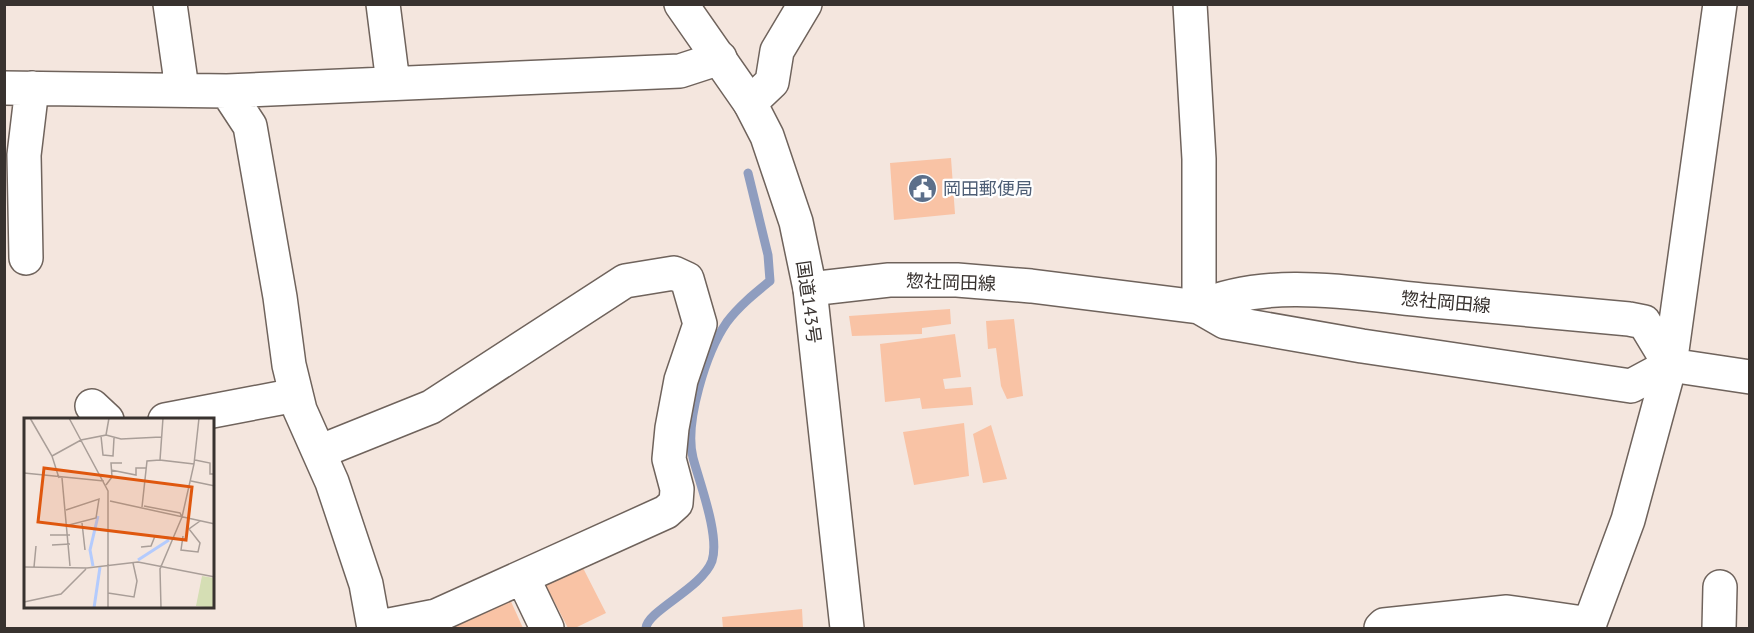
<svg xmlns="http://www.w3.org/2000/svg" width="1754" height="633" font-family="'PT Sans','Noto Sans JP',sans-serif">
<rect width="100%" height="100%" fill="#f4e6de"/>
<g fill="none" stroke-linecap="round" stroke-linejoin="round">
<path stroke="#8f9dbf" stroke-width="9" d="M646 628C647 611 702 588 712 561 720 536 700 484 693 458 684 423 706 352 727 322 739 306 754 294 770 281L768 255 748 173"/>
</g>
<path fill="#f9c3a5" d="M951 158 955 214 894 220 890 163Z
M950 309 951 324 922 328V334L852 336 849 316Z
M1014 319 1023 396 1007 399 1001 386 996 348 988 349 986 321Z
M955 334 961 377 943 379 945 389 971 387 973 405 922 409 920 398 885 402 880 344Z
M964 423 969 476 914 485 903 432Z
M991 425 1007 479 983 483 973 434Z
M582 566 606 613 575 628H568L545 584Z
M508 595 523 628H453L450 623Z
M802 609 803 628H723L722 617Z"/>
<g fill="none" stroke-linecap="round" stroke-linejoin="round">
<defs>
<path id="minor" d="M170 4 182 89
M383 4 393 83
M1190 4 1199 159V307
M4 88 227 91 680 71 720 58
M227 91 250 126 280 297 289 365 300 410 332 482 366 584 374 628
M750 103 772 82 777 51 805 4
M26 258 24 155 32 88
M92 406 107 420
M165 420 296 395
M319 452 431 407 625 281 674 273 687 279 700 324 681 380 672 428 669 459 677 489 676 503 666 512 436 616 374 628
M523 578 547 628
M1381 628 1384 625 1507 612 1590 624
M1588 628 1628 520 1670 365
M1719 628 1720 587"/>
<path id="major" d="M810 289 889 280H957L1031 286 1199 307 1225 322 1362 346 1631 386 1670 365 1750 377
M1199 307C1271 276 1358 294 1433 301 1499 307 1564 313 1629 319L1644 322 1670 365
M1670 365 1720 4"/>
<path id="highway" d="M681 4 750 103 767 136 796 222 810 289 847 628"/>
</defs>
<use href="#minor" stroke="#6f635c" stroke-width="36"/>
<use href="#major" stroke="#6f635c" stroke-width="36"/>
<use href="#highway" stroke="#6f635c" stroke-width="36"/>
<use href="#minor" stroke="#fff" stroke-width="33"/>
<use href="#major" stroke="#fff" stroke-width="33"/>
<use href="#highway" stroke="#fff" stroke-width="33"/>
</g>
<defs>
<symbol id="civic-disc" viewBox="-11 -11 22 22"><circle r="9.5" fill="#5c6f8a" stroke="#fff"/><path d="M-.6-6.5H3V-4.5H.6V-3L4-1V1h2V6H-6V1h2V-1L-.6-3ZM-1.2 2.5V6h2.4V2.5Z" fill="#fff"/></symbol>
</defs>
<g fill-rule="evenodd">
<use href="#civic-disc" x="906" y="172" width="33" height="33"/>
</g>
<g text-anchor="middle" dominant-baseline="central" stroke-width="4.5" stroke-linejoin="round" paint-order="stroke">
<g font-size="18" fill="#4e5e75" stroke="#fff" text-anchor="start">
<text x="943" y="188">岡田郵便局</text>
</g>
<g font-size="18" fill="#38322f" stroke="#fff">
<text transform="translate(951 282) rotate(2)">惣社岡田線</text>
<text transform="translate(809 302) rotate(82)">国道143号</text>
<text transform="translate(1446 302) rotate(5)">惣社岡田線</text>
</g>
</g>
<g transform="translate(24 418)">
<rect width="190" height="190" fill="#f4e6de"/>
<path d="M178 158 190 160V190L172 188Z" fill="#d5deb4"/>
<path fill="none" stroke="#b4cbfd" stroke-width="3" d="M114 142 145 122M69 148 66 132 74 98M70 190 76 149"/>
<path fill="none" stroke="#a99e98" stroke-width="1.5" d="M6 0 28 38 35 60M45 0 84 73V190M139 0 136 42 170 46M82 17 97 21 137 19M77 18 79 37 89 38 90 20M28 38 57 22 82 17 85 0M171 42 186 45V56H191M87 52 112 57V50H122M0 55 80 63M38 60 46 148M167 63 191 68M82 67 88 59 87 45H98M86 83 191 106M120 88 156 95 158 99M118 89 123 43 136 42M42 92 75 81 72 100 45 107M158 99 170 46 175 0M58 105 61 132M26 117H46M159 118 157 132 174 134 176 125 165 111 176 103M28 127 46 126M117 129 127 128 131 118 148 120M0 149 63 150 114 144 191 159M10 149 12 128M84 175 110 179 113 163 109 145M0 184 37 176 62 151M137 190 136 151 158 99"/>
<path fill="#df570e" fill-opacity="0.15" stroke="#df570e" stroke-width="3" d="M20 50 168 69 162 122 14 104Z"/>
<rect width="190" height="190" fill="none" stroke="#38322f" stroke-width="3"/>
</g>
<rect width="1754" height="633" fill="none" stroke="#38322f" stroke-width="12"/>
</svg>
